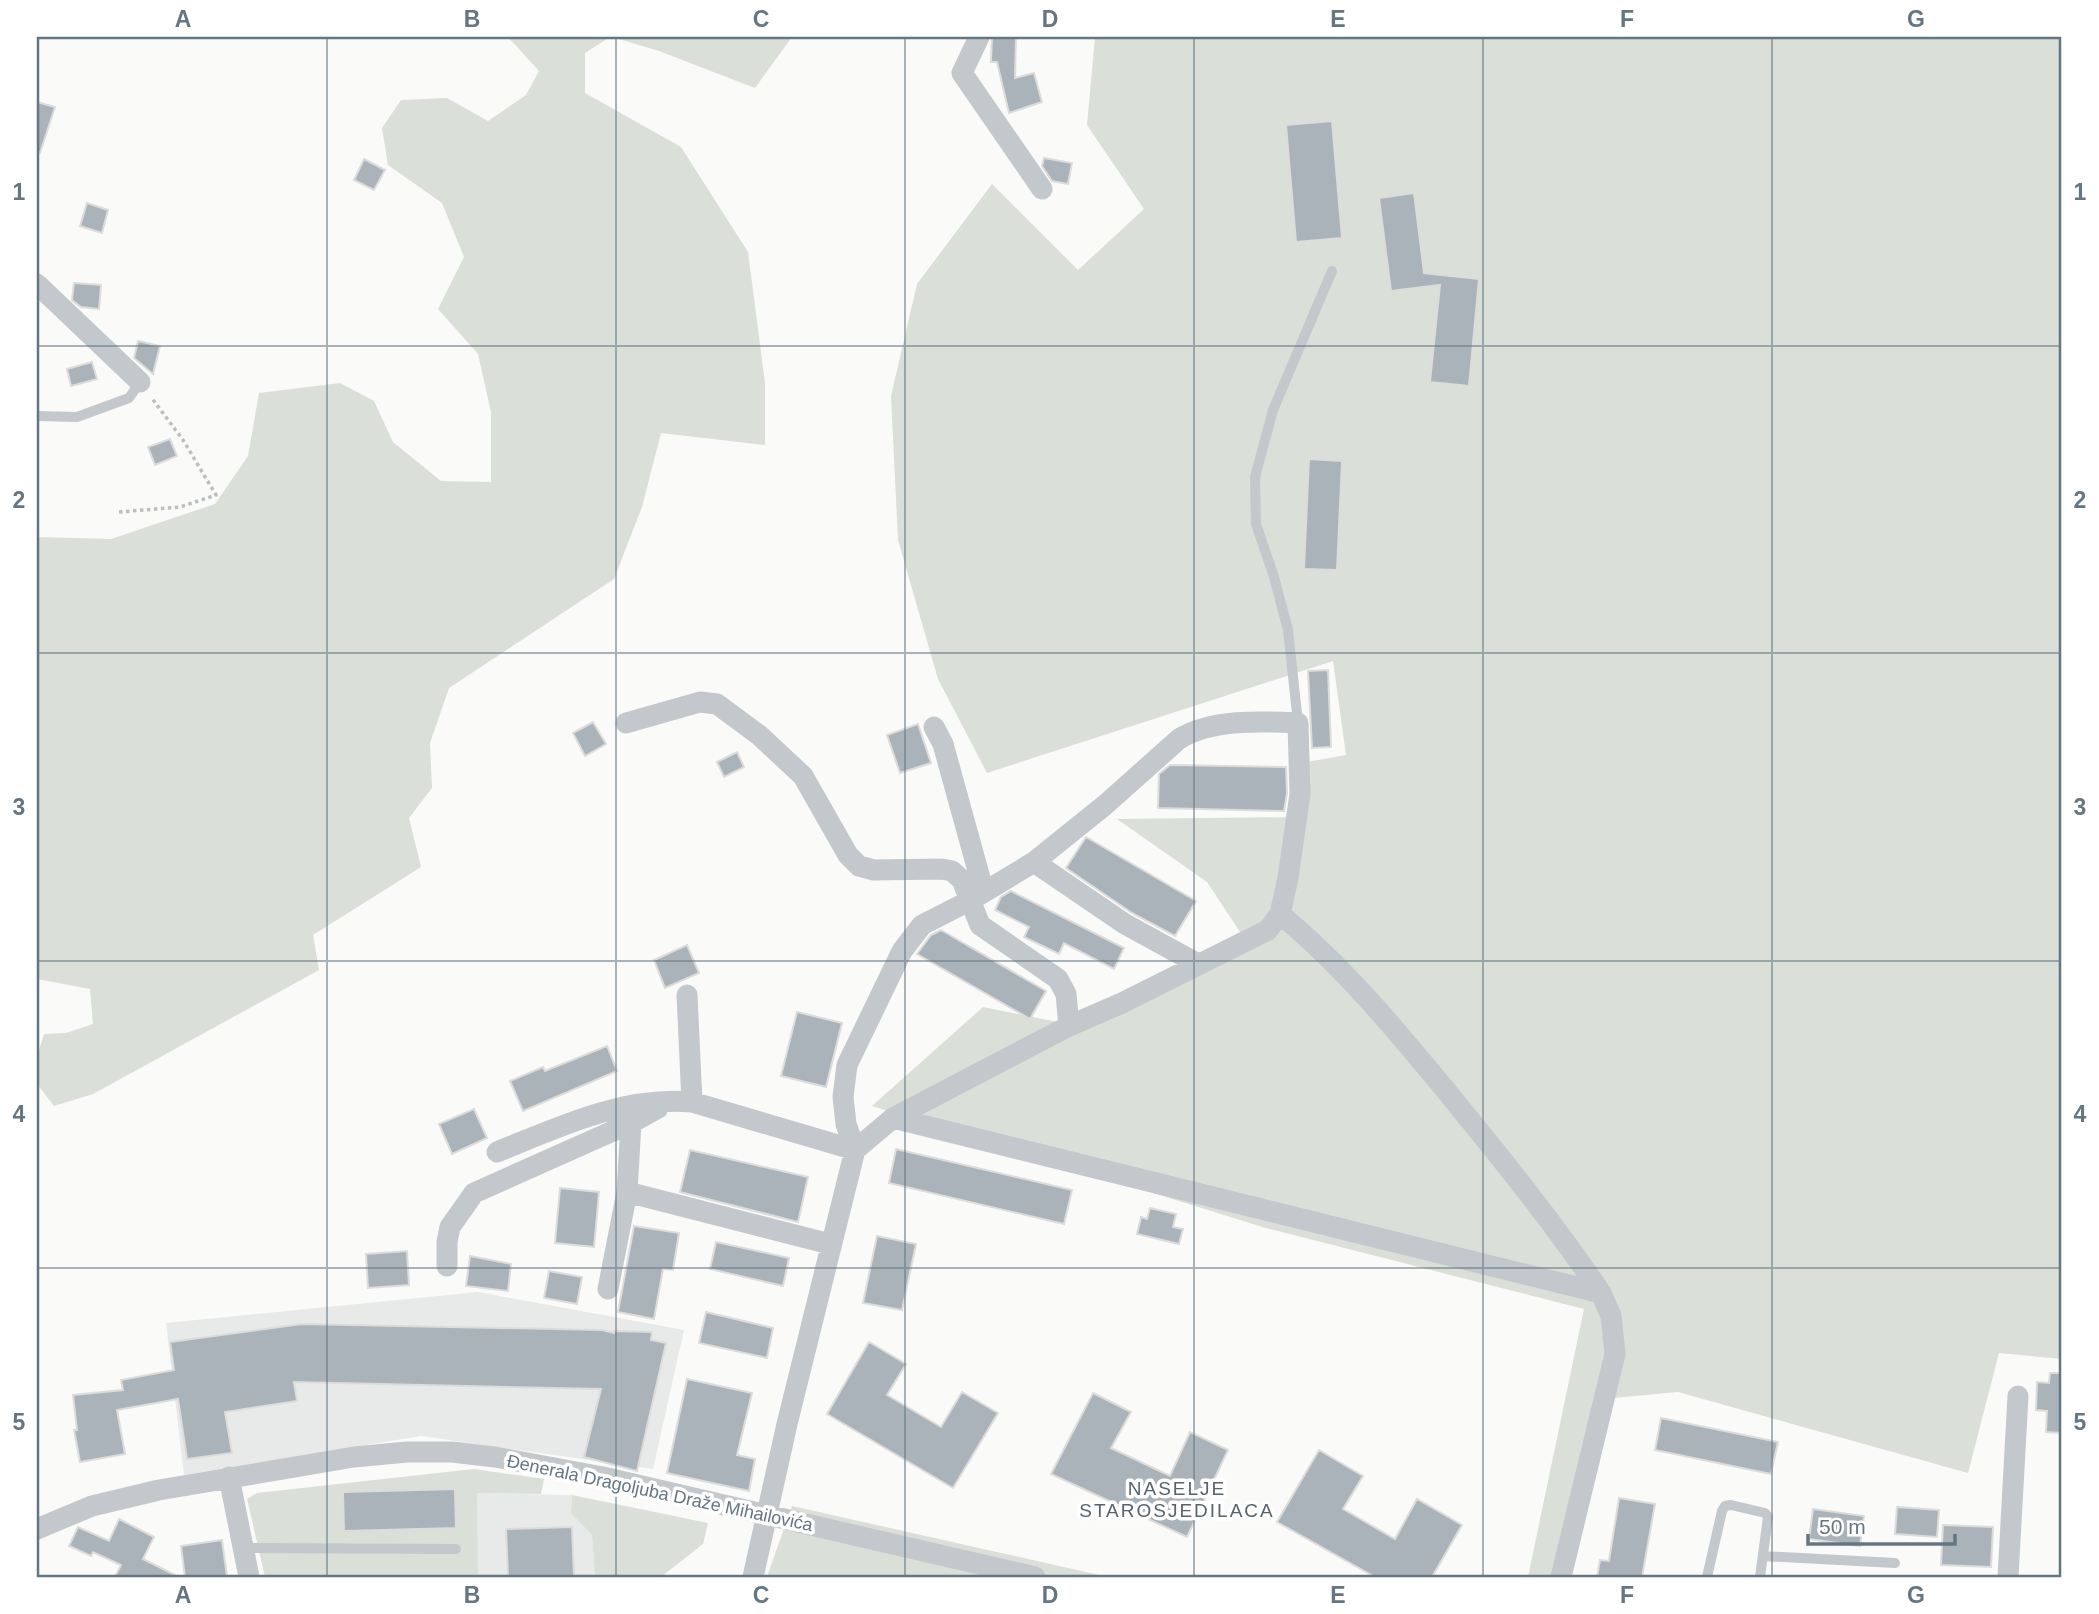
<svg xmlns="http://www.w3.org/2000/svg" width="2099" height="1614" font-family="Helvetica,sans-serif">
<rect width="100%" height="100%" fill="#fafaf8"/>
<path fill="#e8e9e9" d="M478 1292 684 1330 653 1469 421 1436 184 1475 166 1323Z
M257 1493H477L572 1495 571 1513 592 1535 595 1577H478V1566L247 1499Z"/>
<path fill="#dadfd7" d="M508 37H610L585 53V93L681 147 748 252 765 383V445L661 433 642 507 614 579 449 688 430 743 432 788 409 818 421 867 313 935 319 970 93 1094 54 1106 37 1084V1057L44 1034 66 1033 93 1024 90 989 37 979V537L111 539 215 504 248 456 259 393 340 383 374 401 393 442 441 481 491 482V412L478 354 438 309 464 257 442 203 388 165 382 128 401 100 447 98 488 121 526 95 539 71Z
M612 37H792L755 88 659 51Z
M1095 37H2062V1359L1999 1353 1968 1473 1678 1392 1613 1398 1571 1577H1528L1584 1309 1266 1228 872 1106 983 1007 1083 1027 1250 947 1207 882 1117 819 1307 817V762L1346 755 1333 661 987 773 938 679 898 540 891 396 917 284 992 184 1078 270 1144 209 1087 125Z
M474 1469 544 1479 541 1494 477 1493 478 1577H265L247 1499 257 1493Z
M572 1495 708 1523 703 1544 661 1577H595L592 1535 571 1513Z
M792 1506 1108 1577H767Z"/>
<path fill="#aab3b9" stroke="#dcdcda" stroke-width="2" d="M992 37H1016L1015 78 1034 73 1042 102 1009 113 997 62H991Z
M37 102 55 107 40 153 37 152Z
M1332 121 1342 238 1296 242 1286 125Z
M1044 158 1072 163 1068 184 1052 181 1042 166Z
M364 159 385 170 374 190 354 180Z
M1414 193 1424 273 1479 279 1469 386 1430 382 1440 285 1391 291 1379 198Z
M87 203 108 210 102 233 80 226Z
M74 283 101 285 99 309 81 307 72 300Z
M138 341 160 346 153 374 134 358Z
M92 362 97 379 71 386 67 369Z
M170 439 177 456 155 465 148 447Z
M1309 459 1342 461 1337 570 1304 569Z
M1328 670 1331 747 1312 748 1308 671Z
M593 722 606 744 585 756 573 733Z
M918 724 931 763 900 773 887 735Z
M737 752 744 767 724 777 717 762Z
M1170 765 1286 767 1287 793 1284 811 1158 808 1159 774Z
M1086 837 1196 901 1175 936 1132 913 1066 868Z
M1011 891 1124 948 1114 969 1064 943 1059 954 1024 937 1029 927 995 910 1001 897Z
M941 930 1046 991 1030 1019 917 954 931 935Z
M687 945 699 973 665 988 654 960Z
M797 1012 842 1023 826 1087 781 1076Z
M607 1046 617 1071 523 1111 510 1081 543 1067 545 1071Z
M474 1109 487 1138 452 1154 439 1124Z
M896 1149 1072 1190 1064 1224 889 1183Z
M690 1150 808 1177 798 1222 680 1192Z
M560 1188 599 1192 594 1247 555 1243Z
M1150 1208 1176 1214 1173 1227 1183 1229 1179 1244 1137 1234 1141 1217 1147 1219Z
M634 1226 679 1233 673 1270 663 1269 654 1319 618 1312Z
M877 1236 916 1244 902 1310 863 1303Z
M716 1242 789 1258 783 1286 710 1269Z
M407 1251 409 1285 368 1288 366 1254Z
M470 1256 511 1264 508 1291 466 1286Z
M549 1271 582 1277 577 1304 544 1298Z
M706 1312 773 1328 767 1358 699 1343Z
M302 1324 602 1330 614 1333V1331L652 1332 651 1340 666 1343 637 1471 584 1457 601 1389 294 1382 297 1401 225 1412 232 1453 187 1459 178 1399 117 1410 125 1454 80 1462 74 1430H77L73 1395 123 1390 121 1380 174 1370 170 1342Z
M869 1342 906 1364 887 1395 941 1427 962 1392 998 1413 953 1488 827 1414Z
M2050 1373H2062V1433L2046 1432 2047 1411 2036 1410 2037 1382 2049 1383Z
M687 1379 752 1393 737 1455 755 1459 749 1491 667 1473Z
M1093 1393 1131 1412 1111 1448 1170 1476 1190 1432 1228 1450 1187 1537 1051 1474Z
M1661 1418 1778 1442 1771 1474 1655 1450Z
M1319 1450 1363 1476 1343 1509 1395 1539 1417 1499 1462 1525 1432 1577H1375L1277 1522Z
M455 1489 456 1528 344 1531 343 1492Z
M1619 1498 1655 1504 1642 1577H1597L1600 1560 1609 1561Z
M1897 1507 1939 1510 1937 1537 1895 1534Z
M1813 1509 1864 1516 1860 1546 1809 1539Z
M119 1519 154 1537 143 1559 179 1577H115L121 1565 93 1552 91 1556 69 1546 78 1527 109 1541Z
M1943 1525 1993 1527 1991 1567 1941 1565Z
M572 1527 574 1577H508L506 1529Z
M222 1540 227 1577H185L181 1546Z"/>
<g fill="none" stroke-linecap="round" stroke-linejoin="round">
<path stroke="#bbbfc2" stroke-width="3.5" stroke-dasharray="3.5 3.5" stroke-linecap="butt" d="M119 512 180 507 216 495 183 440 151 397"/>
<path stroke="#c3c8cc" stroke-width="10" d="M37 416 77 417 129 398 140 382
M1298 723 1288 630 1274 577 1256 524 1255 477 1273 410 1332 271
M242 1548 456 1549
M1763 1556 1895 1563
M1707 1577 1722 1511 1725 1506 1731 1505 1765 1513 1768 1517 1760 1577"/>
<path stroke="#c3c8cc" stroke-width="21" d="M979 37 962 73 1042 189
M37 284 140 382
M626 723 700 702 717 704 759 735 803 776 848 855 859 866 874 870 942 869 952 871 962 880 980 925 1058 979 1066 994 1069 1026
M934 727 943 744 980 878 971 900
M1034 862 1125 924 1198 964
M1280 914C1343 966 1396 1030 1448 1093 1501 1158 1554 1223 1601 1293
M687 995 692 1102
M893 1118 1601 1293 1611 1316 1615 1354 1561 1577
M497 1152C559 1127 623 1096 692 1102L855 1150
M627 1192 830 1244
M447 1266V1242L450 1227 474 1193 631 1123 658 1108
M608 1289 627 1192 631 1123
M229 1477 249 1577
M37 1529 92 1506 159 1490 354 1457 407 1452H452L495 1457 603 1477 1035 1577
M753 1577 787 1424 855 1150 893 1118 1069 1026 1122 1003 1268 930 1280 914 1288 878 1300 794 1298 723C1261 721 1211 719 1179 739L1105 805 1034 862 971 900 922 925 902 951 847 1065 843 1097 846 1124 855 1150
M2008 1577 2018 1396"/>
</g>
<path fill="none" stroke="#657683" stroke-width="2" stroke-opacity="0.55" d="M327 37V1577M616 37V1577M905 37V1577M1194 37V1577M1483 37V1577M1772 37V1577M37 346H2062M37 653H2062M37 961H2062M37 1268H2062"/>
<g text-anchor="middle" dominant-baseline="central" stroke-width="7" stroke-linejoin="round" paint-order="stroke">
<g font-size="18" fill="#657683" stroke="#fff">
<text transform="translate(660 1493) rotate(12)">Đenerala Dragoljuba Draže Mihailovića</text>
</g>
<g font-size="19" letter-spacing="2" fill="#57646e" stroke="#fff">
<text x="1177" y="1488">NASELJE<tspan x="1177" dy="22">STAROSJEDILACA</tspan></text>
</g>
</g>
<rect width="2099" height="1614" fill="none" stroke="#ffffff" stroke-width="77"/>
<path d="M1808 1534v10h147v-10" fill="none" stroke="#657683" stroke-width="3.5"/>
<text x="1819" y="1534" font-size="21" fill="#657683" stroke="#ffffff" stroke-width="5" paint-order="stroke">50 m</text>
<rect x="38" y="38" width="2022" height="1538" fill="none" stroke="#657683" stroke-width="2.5"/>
<g font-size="23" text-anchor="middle" font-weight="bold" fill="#657683">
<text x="183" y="27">A</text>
<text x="472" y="27">B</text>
<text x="761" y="27">C</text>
<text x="1050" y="27">D</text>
<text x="1338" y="27">E</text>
<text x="1627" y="27">F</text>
<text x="1916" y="27">G</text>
<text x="19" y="200">1</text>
<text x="2080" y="200">1</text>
<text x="19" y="508">2</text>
<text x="2080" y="508">2</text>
<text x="19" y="815">3</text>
<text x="2080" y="815">3</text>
<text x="19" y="1122">4</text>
<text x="2080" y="1122">4</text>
<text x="19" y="1430">5</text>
<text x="2080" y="1430">5</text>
<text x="183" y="1603">A</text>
<text x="472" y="1603">B</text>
<text x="761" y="1603">C</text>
<text x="1050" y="1603">D</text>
<text x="1338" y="1603">E</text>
<text x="1627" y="1603">F</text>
<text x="1916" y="1603">G</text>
</g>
</svg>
